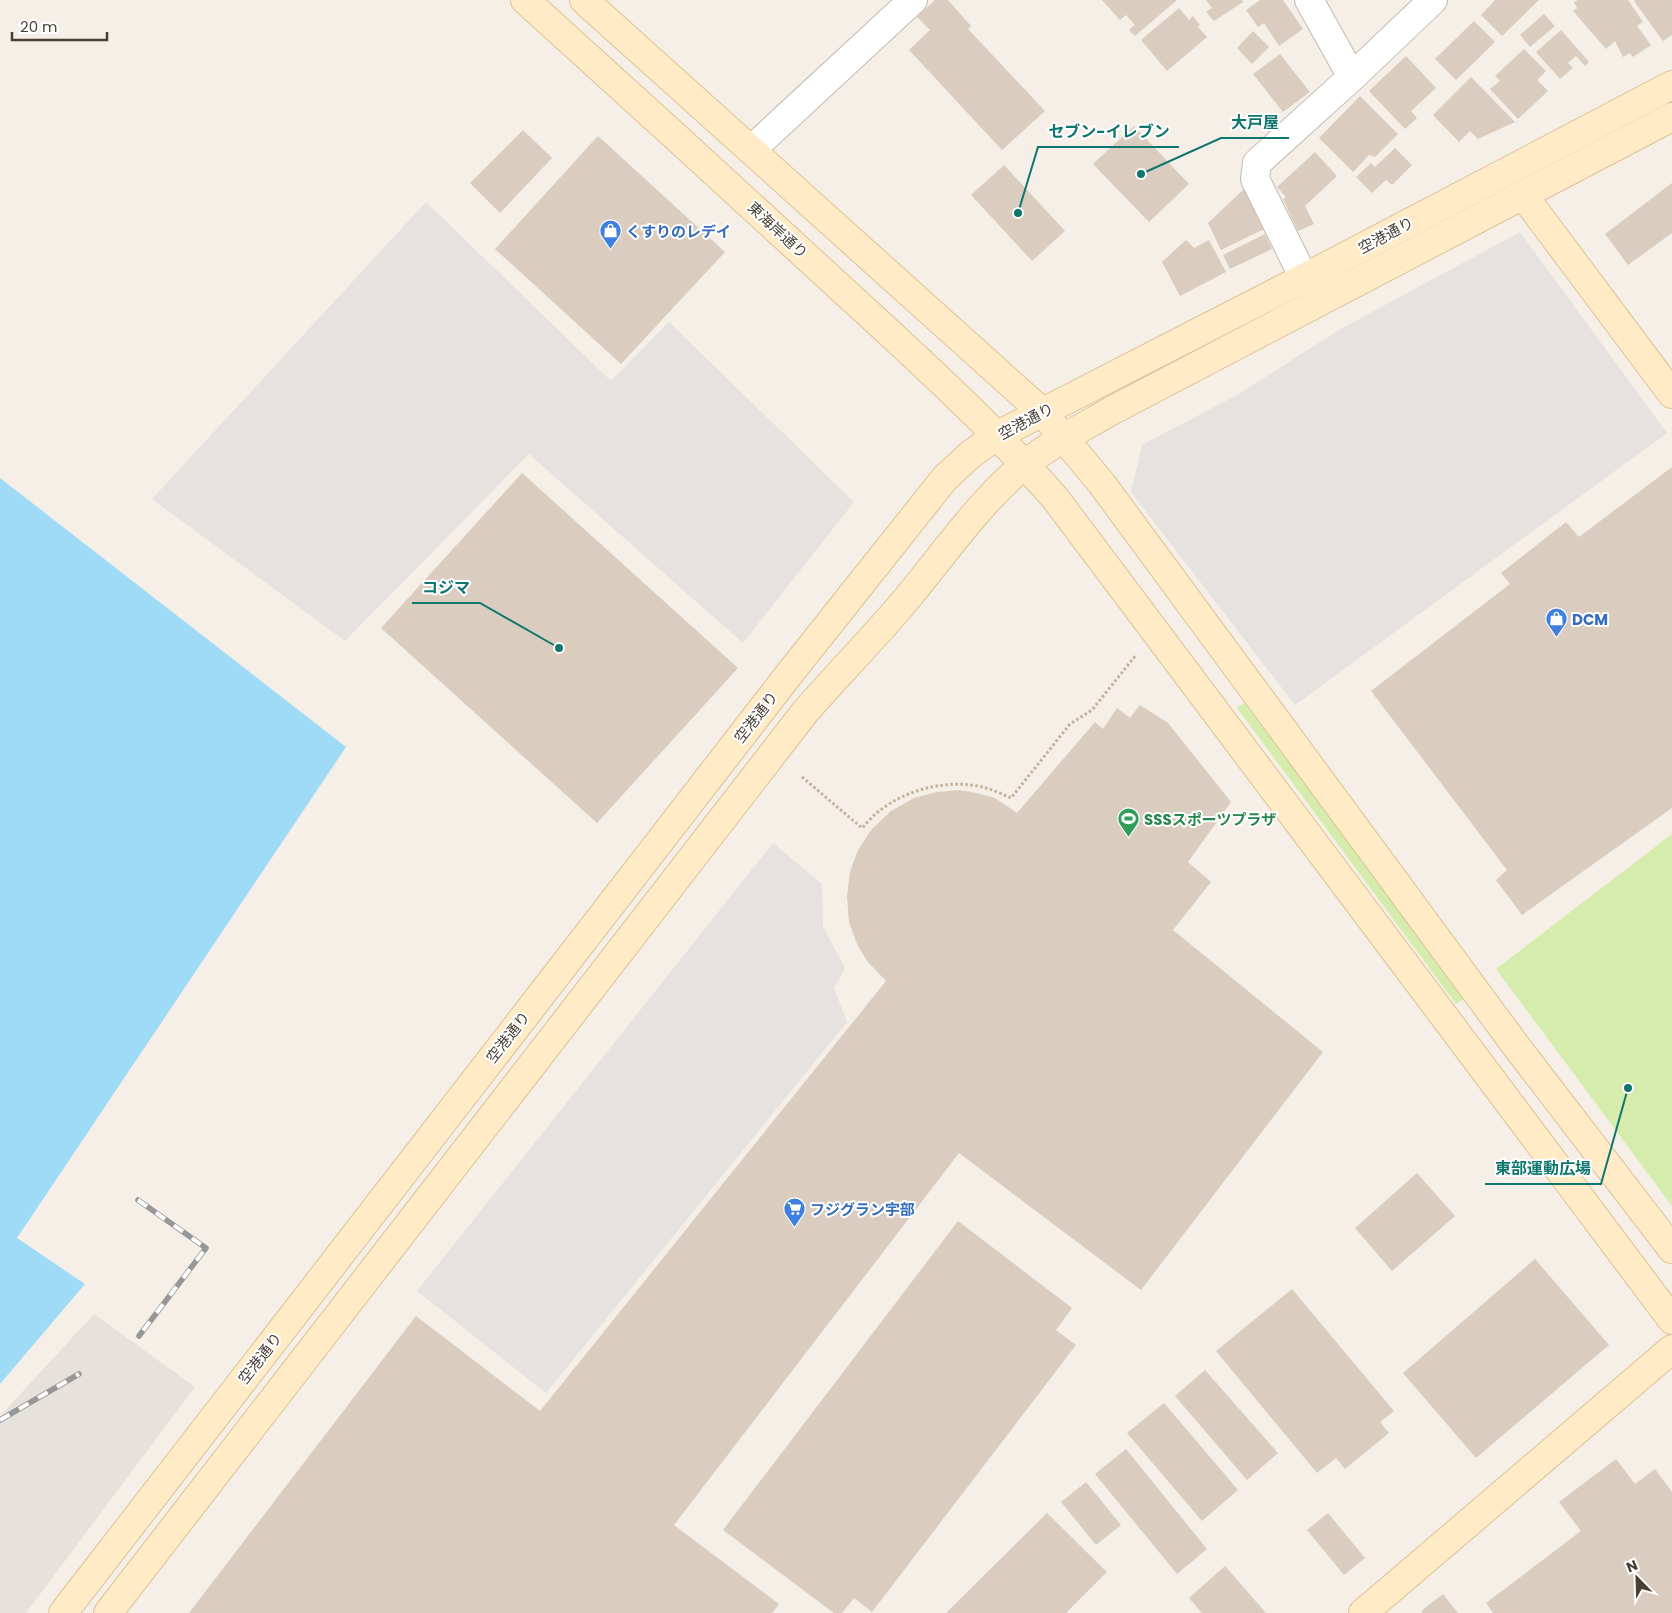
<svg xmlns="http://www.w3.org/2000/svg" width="1672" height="1613" font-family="Poppins,'Noto Sans JP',sans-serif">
<rect width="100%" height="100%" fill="#f5efe7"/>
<path fill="#e7e1dc" d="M94 1314 195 1387 26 1613H0V1416Z"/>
<path fill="#d6ecad" d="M1246 701 1465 998 1456 1004 1237 708Z
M1672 834V1206L1496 969Z"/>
<path fill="#e5e2df" d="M426 202 611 381 669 322 854 502 743 643 529 454 345 641 152 499Z
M1520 232 1667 433 1295 705 1131 492 1142 445 1237 395 1339 330Z
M773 843 822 884 823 927 845 968 834 988 847 1022 546 1393 417 1291Z"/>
<path fill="#9fdbf6" d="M0 478 346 747 17 1238 85 1284 0 1384Z"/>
<path fill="#daccbe" d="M935 0H948L971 26 968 29 1045 111 1002 150 909 50 930 30 917 17Z
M1102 0H1177L1135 36 1129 30 1135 25 1126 15 1120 20Z
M1206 0H1242L1243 2 1214 21 1206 12 1212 8Z
M1260 0H1283L1303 29 1279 46 1264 23 1258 27 1246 10Z
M1495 0H1539L1502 36 1481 15Z
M1578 0H1628L1643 22 1637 26 1651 45 1633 57 1630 53 1623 57 1615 41 1606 49 1573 11 1577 8 1574 2Z
M1635 0H1672V35L1663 41 1634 1Z
M1179 8 1189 20 1193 16 1200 25 1198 27 1207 37 1167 71 1141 40Z
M1544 14 1555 26 1530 47 1520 35Z
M1474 21 1495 42 1456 80 1435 59Z
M1561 30 1589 62 1585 66 1576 56 1568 63 1573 68 1560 79 1536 52Z
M1253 31 1269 47 1252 64 1237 48Z
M1524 49 1546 71 1537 80 1548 91 1518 119 1490 89 1500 81 1495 76Z
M1280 54 1310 92 1283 112 1253 74Z
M1406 56 1436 88 1411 111 1417 118 1405 129 1369 91Z
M1471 77 1515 122 1478 139 1470 131 1459 142 1433 115Z
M1360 96 1398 134 1375 157 1369 155 1353 172 1319 138Z
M1134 126 1189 184 1149 222 1093 164Z
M523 130 552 158 500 213 470 183Z
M598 136 725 252 621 364 495 249Z
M1395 148 1412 165 1392 185 1386 180 1372 193 1356 177 1371 163 1375 167Z
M1315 152 1337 176 1305 206 1314 224 1298 231 1283 199 1286 197 1277 187Z
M1004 165 1065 231 1032 261 971 195Z
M1672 183V233L1628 265 1605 234Z
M1244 189 1264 229 1221 250 1208 223Z
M1265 234 1272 249 1230 269 1223 255Z
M1186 240 1194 248 1209 240 1226 272 1180 296 1162 262Z
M1672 467V808L1522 915 1496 880 1507 870 1371 691 1510 584 1501 573 1566 522 1579 537Z
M522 473 738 668 597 823 381 628Z
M1140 705 1168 723 1231 802 1188 862 1211 882 1173 930 1323 1052 1141 1290 959 1153 674 1525 779 1604 772 1613H189L416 1316 540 1411 886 981 867 961 857 944 849 922 847 896 850 872 858 850 871 830 891 811 914 798 937 792 959 790 977 793 995 798 1017 813 1095 722 1103 729 1117 708 1130 718Z
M1417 1173 1455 1216 1392 1271 1355 1228Z
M958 1221 1072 1308 1056 1330 1076 1345 872 1612 854 1598 842 1613H834L723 1530Z
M1535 1259 1609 1345 1476 1458 1403 1373Z
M1292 1289 1394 1411 1380 1422 1389 1433 1345 1469 1336 1458 1317 1473 1216 1351Z
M1205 1370 1278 1453 1247 1480 1175 1396Z
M1164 1403 1238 1490 1202 1521 1127 1433Z
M1126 1449 1207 1549 1177 1574 1095 1474Z
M1616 1459 1635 1484 1655 1469 1672 1492V1613H1493L1486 1603 1581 1531 1559 1502Z
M1086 1482 1121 1525 1096 1545 1061 1502Z
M1047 1513 1107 1572 1066 1613H946Z
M1328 1513 1365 1558 1344 1575 1307 1530Z
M1225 1566 1266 1613H1202L1189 1598Z
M1443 1594 1458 1613H1423L1421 1611Z"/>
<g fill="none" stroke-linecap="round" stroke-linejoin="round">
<defs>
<path id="street" d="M1309 0 1352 77
M751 150 913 0
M1304 278 1255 179 1257 163 1352 77 1433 0"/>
<path id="secondary" d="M525 0C628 93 731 187 833 281 909 351 986 420 1055 498L1672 1320
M584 0 1042 412 1102 484 1516 1046 1672 1249
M1523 195 1672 394
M63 1613 790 673 945 478 971 454 998 435 1304 278 1672 85
M108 1613 805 712C839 673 876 636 909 596 946 551 979 503 1024 465 1050 444 1082 428 1111 411L1672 117
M1363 1613 1672 1349"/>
</defs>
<use href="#street" stroke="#c4b9ac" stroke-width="30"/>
<use href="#secondary" stroke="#dbc295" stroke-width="30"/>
<path stroke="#c4b099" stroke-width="3" stroke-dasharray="2.5 2.5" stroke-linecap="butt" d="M802 777 862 828C868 822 874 814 882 809 908 789 949 779 982 787 992 789 1002 794 1011 798L1070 724 1092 710 1136 655"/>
<use href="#street" stroke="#fff" stroke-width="28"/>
<use href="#secondary" stroke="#ffecc7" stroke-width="28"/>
<defs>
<path id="rail" d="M138 1200 206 1248 139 1336
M0 1420 79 1374"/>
</defs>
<use href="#rail" stroke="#979797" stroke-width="5.5"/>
<use href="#rail" stroke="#fff" stroke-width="4" stroke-dasharray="11" stroke-linecap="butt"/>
</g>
<defs>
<symbol id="shop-pin" viewBox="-11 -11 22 30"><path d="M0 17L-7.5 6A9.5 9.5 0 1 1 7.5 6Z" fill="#3f7fe0" stroke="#fff"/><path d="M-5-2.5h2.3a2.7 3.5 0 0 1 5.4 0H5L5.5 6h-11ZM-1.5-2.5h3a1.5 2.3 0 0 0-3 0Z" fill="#fff"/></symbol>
<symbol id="stadium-pin" viewBox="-11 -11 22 30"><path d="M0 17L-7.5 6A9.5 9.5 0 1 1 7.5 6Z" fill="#2e9e5b" stroke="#fff"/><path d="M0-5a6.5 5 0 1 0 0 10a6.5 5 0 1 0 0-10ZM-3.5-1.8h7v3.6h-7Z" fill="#fff"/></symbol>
<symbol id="supermarket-pin" viewBox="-11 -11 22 30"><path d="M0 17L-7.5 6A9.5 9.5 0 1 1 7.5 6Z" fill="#3f7fe0" stroke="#fff"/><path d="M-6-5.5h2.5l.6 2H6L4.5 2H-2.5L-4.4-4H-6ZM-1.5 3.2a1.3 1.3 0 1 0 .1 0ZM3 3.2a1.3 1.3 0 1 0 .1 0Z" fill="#fff"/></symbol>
</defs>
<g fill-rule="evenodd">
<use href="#shop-pin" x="598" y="218" width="25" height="34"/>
<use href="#shop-pin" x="1544" y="606" width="25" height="34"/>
<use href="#stadium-pin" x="1116" y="806" width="25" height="34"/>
<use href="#supermarket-pin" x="782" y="1196" width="25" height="34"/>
</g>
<g text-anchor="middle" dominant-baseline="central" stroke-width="4" stroke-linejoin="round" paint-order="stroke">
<g font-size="15" fill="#483f35" stroke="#fff">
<text transform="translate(778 230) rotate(43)">東海岸通り</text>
<text transform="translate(1386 235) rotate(-28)">空港通り</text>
<text transform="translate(1026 421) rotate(-28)">空港通り</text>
<text transform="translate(756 717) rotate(-52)">空港通り</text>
<text transform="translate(508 1037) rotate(-52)">空港通り</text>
<text transform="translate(260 1358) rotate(-52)">空港通り</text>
</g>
<g font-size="15" font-weight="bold" fill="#366cbe" stroke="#fff" text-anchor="start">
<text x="626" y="231">くすりのレデイ</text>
<text x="1572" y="619">DCM</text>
<text x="810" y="1209">フジグラン宇部</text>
</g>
<g font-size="15" font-weight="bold" fill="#27864d" stroke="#fff" text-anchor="start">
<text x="1144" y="819">SSSスポーツプラザ</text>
</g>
</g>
<path fill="none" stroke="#0f766e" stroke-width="2" d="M1141 174L1221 138H1289M1018 213L1038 147H1179M559 648L480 603H412M1628 1088L1601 1184H1485"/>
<g fill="#0f766e" stroke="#fff" stroke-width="2">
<circle cx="1141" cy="174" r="5"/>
<circle cx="1018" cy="213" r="5"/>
<circle cx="559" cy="648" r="5"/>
<circle cx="1628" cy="1088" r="5"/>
</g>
<g font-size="16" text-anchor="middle" font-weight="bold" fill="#0f766e" stroke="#fff" stroke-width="4" stroke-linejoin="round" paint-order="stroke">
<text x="1255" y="128">大戸屋</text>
<text x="1109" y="137">セブン-イレブン</text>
<text x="446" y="593">コジマ</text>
<text x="1543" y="1174">東部運動広場</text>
</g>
<g transform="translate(1637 1578) rotate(337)" stroke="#ffffff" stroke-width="4" paint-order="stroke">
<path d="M0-4L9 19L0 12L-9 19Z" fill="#483f35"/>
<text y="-8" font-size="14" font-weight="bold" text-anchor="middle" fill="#483f35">N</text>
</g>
<path d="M12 32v8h95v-8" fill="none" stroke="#483f35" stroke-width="2.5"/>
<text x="20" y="32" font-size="15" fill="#483f35" stroke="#ffffff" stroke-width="4" paint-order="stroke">20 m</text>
</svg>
